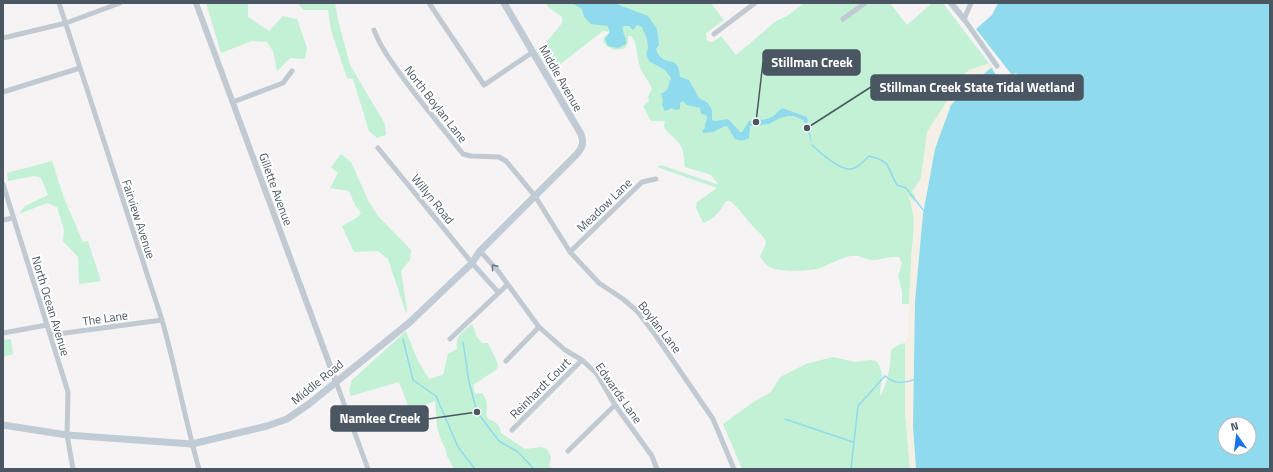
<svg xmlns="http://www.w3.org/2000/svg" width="1273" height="472" font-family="'Titillium Web',sans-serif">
<rect width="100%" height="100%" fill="#f5f3f3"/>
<path fill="#c3f1d5" d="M206 3H248V17L269 31 283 16 297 19 307 48 305 59 290 58 277 71 273 51 267 42 252 41 221 53Z
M299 3H335L338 20 350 65 385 124 386 135 377 138 369 131 353 79 347 78 331 30 328 10H304L299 5Z
M547 3H711L724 20 706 33 707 41 713 42 721 36 736 55 776 21 787 16 804 3H890L907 25 932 3H943L994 70 976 80 923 164 921 178 918 183 913 207 914 227 909 304H902V291L898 276 902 263 899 257C889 256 877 261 872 260 864 259 860 255 851 256 839 258 828 266 817 269 806 271 777 273 768 266 765 264 763 260 760 257 761 252 768 245 765 240 763 235 754 228 751 224 743 215 740 209 730 201H726C720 211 715 219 703 223L696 208 697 202 717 188 657 167 661 165 719 185 711 175 685 167C684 159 684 148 678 142 672 135 670 136 664 127L665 121H651L643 106 649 101 648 97 652 88C648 80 640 71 639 63 636 53 638 44 631 36H628V43L625 48C615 51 610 50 603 42L604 37 610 32 603 31 550 72 536 49 545 44 562 23V17L547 6Z
M341 154 351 162 368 200 378 216 411 250 410 260 401 271 407 310 406 313 388 259 378 251 354 252 342 226 358 217 361 213 355 205 349 191 330 188 338 173 331 167Z
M52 161 64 198 83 242 88 241 101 281 79 284 78 257 63 241 64 230 57 207 47 203 19 214 25 206 48 195 41 178 34 176 8 181 7 173Z
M472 324 477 337 482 343H488L498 364 497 369 473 385 475 394 482 393C492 406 483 411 488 419 496 422 500 424 501 433L525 449 541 447 547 449 551 457 549 466 553 469H454L447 456 445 448 441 440 437 427 435 401 410 411 399 382 351 396 349 390 352 380 406 331 417 359 429 379 443 375 448 354 457 349C455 335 462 333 472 324Z
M11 339 13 354 3 357V340Z
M905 343V410L910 469H742L723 424 752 403 771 392 780 377 806 364 833 357 855 362 870 360 876 361C886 372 880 384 880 397 888 379 890 370 891 350L898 345Z"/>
<path fill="#f5f0e5" d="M990 63 991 68 975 81 935 149 924 207 912 192 921 178 927 132 947 101 955 82 969 70Z
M908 196 912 199 923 214 915 301 913 426 918 469H910L905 410V343L908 335C908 310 910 285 911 260 912 236 918 220 908 196Z"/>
<path fill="#90daee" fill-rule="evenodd" d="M572 3H614L648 16 657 29 659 45 656 49C661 66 674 57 678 67 679 70 680 74 680 77L689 80 699 98 708 103 712 110V120L715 121 728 119 740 132H742L749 121C766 118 768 123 782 108L807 117 812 145 805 123 803 120 794 116H788L780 118 769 124 750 126 749 138C744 141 740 141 735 139L728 127 725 126 713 132 703 133 702 131 705 128V124L707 118 706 115 701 114 700 108 687 105 683 101 680 103V109L675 110 672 108 665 111 662 105 663 100 661 94 667 90 671 78 665 70 649 61 646 54C651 45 645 35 642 27L637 25 633 30 629 26H624L622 28 626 40V44L618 48 608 46 605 39C609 33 612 33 607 26L591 24 584 17 582 9Z
M998 3H1270V469H916L913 426 915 301 923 214 935 149 951 105 975 81 991 68 1009 91 1023 82 1016 73 1012 75 976 29 992 15ZM1225 424H1249V448H1225Z"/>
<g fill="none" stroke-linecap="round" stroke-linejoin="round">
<path stroke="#90daee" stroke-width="1.5" d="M812 145C819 152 841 171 851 169 858 168 864 161 869 156 893 162 886 167 897 185L906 188 924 211
M403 339 413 380 436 396 458 447 475 469
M463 342 469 382 477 412 499 441 518 452 534 469
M785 419 853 442
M851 469 858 406 885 376C897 385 900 383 914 380"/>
<path stroke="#c1cad2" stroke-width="5" d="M59 3 162 320C176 369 185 420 199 469
M429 3 484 85 533 52
M971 3 964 19 997 66
M843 19 865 3
M374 30C381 49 394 65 406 82 424 106 444 130 463 154L471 156 499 157 506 161 535 196 570 252 599 283 623 299 637 311 654 333 713 419 734 469
M714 34 755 3
M3 38 66 23 120 3
M3 92 80 68
M233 102 283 83 292 71
M378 148 472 263 498 292
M3 184 68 392 67 435 73 469
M3 220 13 218
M480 251 498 271 539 327 565 350 582 360 597 374 615 405 652 456 657 469
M570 252 642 182 656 179
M3 333 47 325
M50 335 162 320
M450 339 507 285
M506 361 539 327
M336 382 368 469
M512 430 582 360
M568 451 615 405"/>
<path stroke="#c1cad2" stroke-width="6" d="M196 3 336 382
M951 3 964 19"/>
<path stroke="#c1cbd6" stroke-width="7" d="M3 425 67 435 192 444 267 426 287 419 309 404 410 322 472 263 480 251 576 155C583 147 584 143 581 134L504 3"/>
</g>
<defs><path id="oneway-chevron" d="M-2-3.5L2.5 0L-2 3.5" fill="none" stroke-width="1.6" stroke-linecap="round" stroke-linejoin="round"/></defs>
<use stroke="#6e7983" href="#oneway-chevron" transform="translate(494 267) rotate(-131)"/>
<g text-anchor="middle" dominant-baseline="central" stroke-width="4" stroke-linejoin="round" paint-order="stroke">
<g font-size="12" fill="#4a5661" stroke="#fff">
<text transform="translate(561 78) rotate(60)">Middle Avenue</text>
<text transform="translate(436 104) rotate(52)">North Boylan Lane</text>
<text transform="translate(276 189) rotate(70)">Gillette Avenue</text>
<text transform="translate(433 199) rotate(51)">Willyn Road</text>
<text transform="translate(604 205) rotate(-44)">Meadow Lane</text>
<text transform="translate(139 219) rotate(72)">Fairview Avenue</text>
<text transform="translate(51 306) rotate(73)">North Ocean Avenue</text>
<text transform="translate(105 318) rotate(-8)">The Lane</text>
<text transform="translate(660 327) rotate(52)">Boylan Lane</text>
<text transform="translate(317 382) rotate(-39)">Middle Road</text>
<text transform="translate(540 388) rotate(-45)">Reinhardt Court</text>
<text transform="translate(619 393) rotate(55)">Edwards Lane</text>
</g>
</g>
<path fill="none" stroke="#4a5661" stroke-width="1.5" d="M756 122L763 62M807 128L871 87M477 412L428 419"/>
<g fill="#4a5661" stroke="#fff" stroke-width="1.5">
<circle cx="756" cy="122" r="4"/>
<circle cx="807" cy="128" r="4"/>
<circle cx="477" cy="412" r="4"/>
</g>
<g fill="#4a5661" stroke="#4a5661" stroke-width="1.5">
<rect x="763" y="50" width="97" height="25" rx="4"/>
<rect x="871" y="75" width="212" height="25" rx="4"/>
<rect x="331" y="406" width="97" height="25" rx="4"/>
</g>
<g font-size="13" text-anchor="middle" font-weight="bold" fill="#fff">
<text x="812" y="67">Stillman Creek</text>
<text x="977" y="92">Stillman Creek State Tidal Wetland</text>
<text x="380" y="423">Namkee Creek</text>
</g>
<rect width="1273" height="472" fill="none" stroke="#4a5661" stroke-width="8"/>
<g transform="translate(1237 436) rotate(346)"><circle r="19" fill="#ffffff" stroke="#b7bbc0"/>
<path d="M0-3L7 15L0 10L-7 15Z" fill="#1a73e8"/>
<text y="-6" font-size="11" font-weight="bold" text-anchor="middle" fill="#4a5661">N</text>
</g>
</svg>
